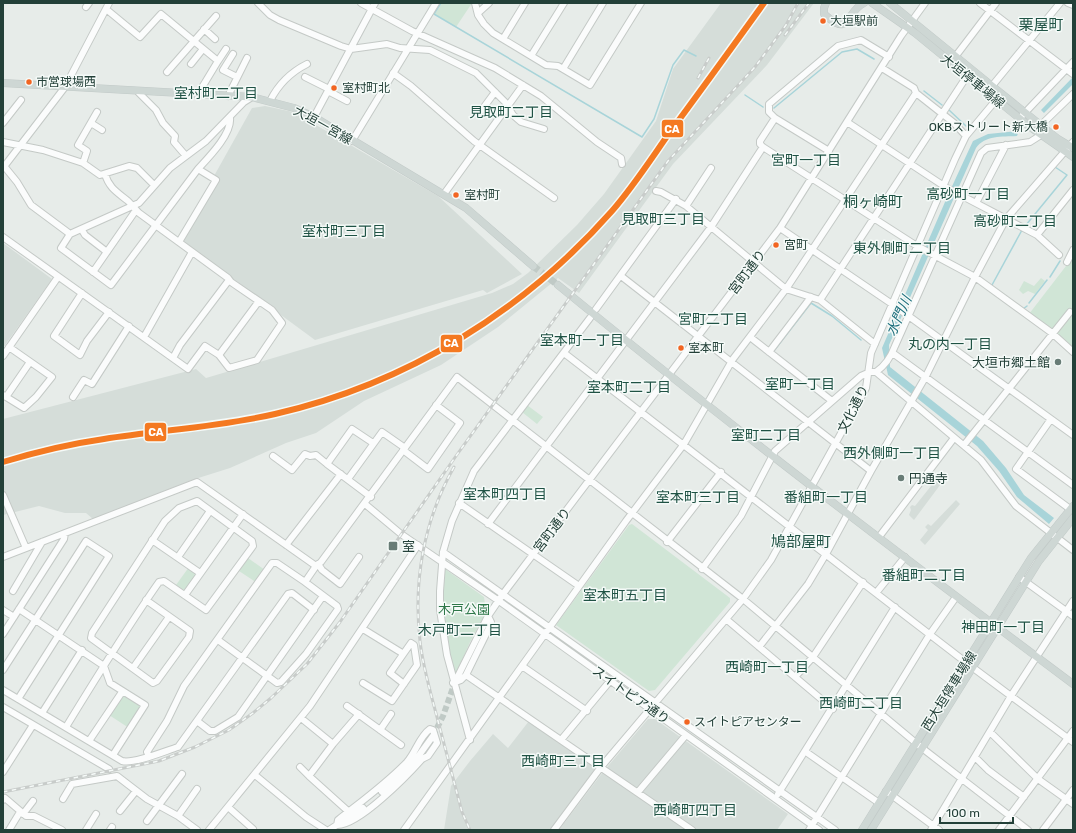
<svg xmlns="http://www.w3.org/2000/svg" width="1076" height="833" font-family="Rubik,'Noto Sans JP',sans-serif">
<rect width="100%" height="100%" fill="#e7ece9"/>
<path fill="#d5ddd9" d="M721 3H814L767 65 673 164 579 293 558 278 498 327 441 365 364 401 316 433 286 443 230 468 192 480 93 519 86 513H65L39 506 3 515V419L196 369 206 378 492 293 513 284 528 273 577 225 604 194 656 121 673 69Z
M265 106 293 112 304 118 438 196 522 274 487 293 483 290 315 340 281 315 274 307 232 280 182 241 219 179 214 176 252 108Z
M3 243 52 279 3 348Z
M941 473 946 477 914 520 909 515 911 510 910 507 912 505 915 506 931 486 928 484 934 476 937 478Z
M956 500 960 504 925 545 920 540 928 530 925 527 928 524 931 526Z
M648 719H655L788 814 777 830H559L603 772Z
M529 721 596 767 552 830H444L451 786 470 761 493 734 508 748Z"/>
<path fill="#d0e5d6" d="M442 3H472L456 27 435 14Z
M1073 253V349L1029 314 1066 266Z
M1041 278 1045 281 1035 294 1028 291 1023 294 1019 290 1024 281 1034 286Z
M527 405 543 417 537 424 522 412Z
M632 524 730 598V602L655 690 649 691 556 625 629 525Z
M248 558 265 570 257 583 239 571Z
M189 567 195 571 196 574 186 589 182 590 176 585Z
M445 569 484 597 486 612 470 642 456 674 454 673C445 637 442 605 445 569Z
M124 696 140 706V709L129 728 109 715 120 697Z"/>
<path fill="#a8d4d9" d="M1073 77V84L1044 113 1041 110Z
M1019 131 1017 136C1002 137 985 135 976 148L889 345 890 367 983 441 1006 468 1024 495 1054 518 1049 524 1017 497 999 471 977 446 888 375 882 348 948 195 973 141 988 134Z"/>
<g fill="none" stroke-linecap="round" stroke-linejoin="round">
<path stroke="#a8d4d9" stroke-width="1.5" d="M441 3 434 14 642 137 654 119 673 65 684 50 696 56
M924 91 942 105
M745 95 763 107
M774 108 842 52 857 49 874 59
M949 110 966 126
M1026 225 1067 175 1055 167
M1050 277 1060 261
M992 285 1022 230
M1029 303 1047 280
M1023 309 1027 306
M773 352 811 303 832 316 861 340"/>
<path stroke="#c0cac6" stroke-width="6" stroke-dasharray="6 3" stroke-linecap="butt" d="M433 736 443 716 455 682"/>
<path stroke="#c0cac6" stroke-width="7" stroke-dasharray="7 3.5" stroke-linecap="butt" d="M533 266 558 285"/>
<defs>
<path id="minor" d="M258 3 270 15 279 20 341 46 351 49 387 44 400 48 430 50 476 73 505 102 513 115 521 122 544 129
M361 3 412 31 495 68 541 96 597 142 621 158 622 164
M475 3 478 15 484 24 493 33 546 65 558 66 590 85 641 3
M980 3 1073 74
M1068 3 1073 5
M86 7 89 3
M106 9 140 37 161 14 218 61 198 94
M478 13 489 3
M204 29 215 39
M503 39 525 3
M233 54 223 70 237 77
M531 56 564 3
M955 57 996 3
M218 61 226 49
M191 64 203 49
M882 68 914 88 916 93 954 123 966 136
M563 69 603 3
M167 72 216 16
M393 73 411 86 474 141 554 198
M305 77 329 89
M992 86 1060 3
M328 91 347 101
M139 93 156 110 163 123 175 136 174 142 186 156
M228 96 247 58
M270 101C278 85 291 72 307 64
M481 111 495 92
M314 117 375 3
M1019 119 1073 62
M847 122 947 188 1037 235 1059 255
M3 123 21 100
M91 123 102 130
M1041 125 1073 94
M352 141 436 3
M3 142 43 150 83 163 100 175 129 166 137 168 154 185
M763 147 760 144V141L775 118
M829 151 775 118 769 112V104L838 46 861 40 889 57
M83 163 87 151 78 145 97 112
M4 166 17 182 31 205 70 234 139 203 170 168 206 141 244 102 252 97
M3 168 65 87 109 3
M656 191 661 192 686 206 786 289 820 300 875 344
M444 194 523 85
M976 203 1006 145
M686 206 711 168
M780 228 892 304 1073 435
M82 230 85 235 107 252
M70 234 61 248 111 285 198 169C208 158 232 134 230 118
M1037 235 1073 190
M3 237 188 369 205 346 219 355 229 368 257 360 282 323 272 310 231 282 228 278 139 213C135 209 132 205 128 201 117 192 109 188 105 174
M179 242 216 180 198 169
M1067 262 1073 250
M93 272 136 210
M621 276 871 471
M82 293 54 336 80 355 87 341 109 312
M820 300 967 76
M596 309 676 199
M144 337 192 252
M750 337 832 401
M769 352 811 297
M564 353 972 667 1073 742
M894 354 1073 485
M219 355 259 301
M3 356 58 277
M173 358 180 345 229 280
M876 372 981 460 1016 506 1073 550
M3 395 24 408 36 397 52 377 9 347
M6 397 30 362
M73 397 84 380 92 384 129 326
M1051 419 1016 469 1070 509
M964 445 1070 312
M403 450 428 469 460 423 436 405
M273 456 292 470 305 454 310 456 316 455 327 464
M348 479 382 432 405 448
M3 495 26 548
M371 497 327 464 352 429 373 443
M459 503 579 586
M365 504 401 534 499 601 819 830
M488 524 711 227 763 147 917 246 975 277 1052 333 1073 352
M879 537 954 438
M152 540 200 573
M667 542 721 472
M286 545 341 474
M443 552 835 830
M3 557 197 482 316 566 321 562 457 377 743 599 922 748 1028 830
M178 557 210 511
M318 564 322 570 340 584 359 557
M702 569 741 516 775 451 861 376 870 372H876C886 365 891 357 895 346L981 153 987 148 1030 142 1041 135
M1019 577 1073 616
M13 591 42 542
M876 593 905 557
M185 595 243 514
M19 609 104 666 110 683 145 705 113 755
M3 610 14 617
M726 619 833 709
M363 629 402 653
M3 634 64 539 65 533
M218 640 277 683 281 682 306 654 338 609 337 606 305 582
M759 647 808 584 826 554 871 471 926 376 975 277 1006 219 1073 142
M522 666 587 711
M133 668 169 617
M3 670 86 541 109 556 18 699
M466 675 692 830
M458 676 488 616 503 594 780 228 901 36 925 3
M795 677 813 657 863 582
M363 683 392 701 417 665 414 645 411 643 390 673 404 684
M453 683 461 680 466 675 490 626 491 622 488 616
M3 690 122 761C135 764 165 751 178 747L288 594 292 593 314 610
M347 706 401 745
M3 707 109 769
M42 713 82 650
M301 718 333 744 309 776 349 812
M197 721 210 731H215L238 717 323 596
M66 727C96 678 126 629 159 582L164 581 206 610 253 546 252 541 197 501 179 508 165 521 92 633 91 638 153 683 157 681 189 637 190 631 146 600
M430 729 433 730 437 743 428 756 422 759C407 776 358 826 337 825L338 820C362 801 386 784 407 762 416 752 419 737 430 729Z
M380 730 391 714
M990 732 1038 779 1073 804
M470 740 447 655 440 610V591L443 552 452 521 474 471 590 318
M561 740 610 681
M89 741 122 692
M333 744 359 714
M806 752 879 803
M149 756 147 752 167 721 184 686 272 563H277L305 582 316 566
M975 757 988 770 1024 797
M300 767 309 776
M3 772 33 725
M255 775 306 817 326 830
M886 791 939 830
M382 792 417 758 433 736
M638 792 686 735
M778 794 895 607
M63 799 72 784 117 776 147 799 178 816 197 830
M3 800 5 798 26 816H34L62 830
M228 807 253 829
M120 811 136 791
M23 814 33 801
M178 816 197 789
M147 821 182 774
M9 830 20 812
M86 830 96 814
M110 830 112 827
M209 830 310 706 418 545
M329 830 363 808
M404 830 626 521 684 444 733 359 786 289 916 93
M554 830 601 767 743 599 771 560 866 388 871 353 955 159 966 136 1001 94
M809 830 930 634 956 597
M931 830 1011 696 1073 601
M999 830 1073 731
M1043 830 1073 790"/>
<path id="major" d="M826 3 824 8V14C851 39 845 12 864 3
M872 3 915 33 1030 127 1073 157
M890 3 992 86 1058 139 1073 148
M3 83 252 97 294 108 314 117 466 208 533 266
M558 285C726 423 899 554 1073 684
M862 830 1031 558 1073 506
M871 830 1039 561 1073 518"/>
</defs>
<use href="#minor" stroke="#c4c9c6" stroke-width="8"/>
<use href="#major" stroke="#c2cac8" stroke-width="8"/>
<use href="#minor" stroke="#fbfcfc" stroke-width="6"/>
<use href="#major" stroke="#ced7d4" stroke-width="7"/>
<defs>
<path id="rail" d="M785 35 809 3
M698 78 709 58
M454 467C424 520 413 581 420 641 423 668 431 694 438 721 446 751 454 782 462 812L470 830
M3 792 159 761 195 747 229 730 253 713 271 698 307 664 340 622 456 456 668 161 755 67 786 25 798 3"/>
</defs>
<use href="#rail" stroke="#c8ccca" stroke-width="3"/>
<use href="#rail" stroke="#f5faf8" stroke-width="1.5" stroke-dasharray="4.5" stroke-linecap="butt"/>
<defs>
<path id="rail-1" d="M3 462C36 452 69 444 104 439 161 430 219 427 275 414 406 384 523 312 612 211 633 187 651 159 670 132 702 89 733 46 764 3"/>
</defs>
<use href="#rail-1" stroke="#f5faf8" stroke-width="9"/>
<use href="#rail-1" stroke="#f47921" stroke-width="6"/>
</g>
<g fill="#f26522" stroke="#f5faf8" stroke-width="1.5">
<circle cx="823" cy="21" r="3.5"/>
<circle cx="29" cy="82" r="3.5"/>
<circle cx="334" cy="88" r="3.5"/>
<circle cx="1056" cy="127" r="3.5"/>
<circle cx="456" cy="195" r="3.5"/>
<circle cx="776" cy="245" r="3.5"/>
<circle cx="681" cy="348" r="3.5"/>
<circle cx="687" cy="722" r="3.5"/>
</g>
<g fill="#687c76" stroke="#f5faf8" stroke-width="1.5">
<circle cx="1058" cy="362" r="4"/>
<circle cx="901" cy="478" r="4"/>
<rect x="388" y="541" width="10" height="10" rx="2"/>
</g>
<g text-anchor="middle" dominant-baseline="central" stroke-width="3" stroke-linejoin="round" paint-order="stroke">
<g font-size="12" fill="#234038" stroke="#f5faf8" text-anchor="start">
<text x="830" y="21">大垣駅前</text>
<text x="36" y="82">市営球場西</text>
<text x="342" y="88">室村町北</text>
<text x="1048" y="127" text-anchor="end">OKBストリート新大橋</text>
<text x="464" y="195">室村町</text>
<text x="784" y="245">宮町</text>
<text x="688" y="348">室本町</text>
<text x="694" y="722">スイトピアセンター</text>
</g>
<g font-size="13" fill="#234038" stroke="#f5faf8">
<text transform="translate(973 81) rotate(39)">大垣停車場線</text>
<text transform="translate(323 125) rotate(29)">大垣一宮線</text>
<text transform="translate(747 272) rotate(-53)">宮町通り</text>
<text transform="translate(853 409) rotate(-63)">文化通り</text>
<text transform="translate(552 530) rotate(-53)">宮町通り</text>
<text transform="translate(949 691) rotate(-58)">西大垣停車場線</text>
<text transform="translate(631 695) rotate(35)">スイトピア通り</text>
</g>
<g font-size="13" fill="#234038" stroke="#f5faf8" text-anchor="start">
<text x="1050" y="362" text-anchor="end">大垣市郷土館</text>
<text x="909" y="478">円通寺</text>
<text x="402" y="546">室</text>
</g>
<g font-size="13" fill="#2d7748" stroke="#f5faf8">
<text x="464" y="609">木戸公園</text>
</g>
<g font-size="14" fill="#1f5244" stroke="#f5faf8">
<text x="216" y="93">室村町二丁目</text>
<text x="511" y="112">見取町二丁目</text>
<text x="806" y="160">宮町一丁目</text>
<text x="968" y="194">高砂町一丁目</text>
<text x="663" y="219">見取町三丁目</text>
<text x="1015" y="221">高砂町二丁目</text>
<text x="344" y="231">室村町三丁目</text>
<text x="902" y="248">東外側町二丁目</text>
<text x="713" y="319">宮町二丁目</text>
<text x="582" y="340">室本町一丁目</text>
<text x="950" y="344">丸の内一丁目</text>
<text x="800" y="384">室町一丁目</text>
<text x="629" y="387">室本町二丁目</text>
<text x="766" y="435">室町二丁目</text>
<text x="892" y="453">西外側町一丁目</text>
<text x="505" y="494">室本町四丁目</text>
<text x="698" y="497">室本町三丁目</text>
<text x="826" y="497">番組町一丁目</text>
<text x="924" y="575">番組町二丁目</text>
<text x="625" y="595">室本町五丁目</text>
<text x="1003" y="627">神田町一丁目</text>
<text x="460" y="630">木戸町二丁目</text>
<text x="767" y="667">西崎町一丁目</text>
<text x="861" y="703">西崎町二丁目</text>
<text x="563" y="761">西崎町三丁目</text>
<text x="695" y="810">西崎町四丁目</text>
</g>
<g font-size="14" font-style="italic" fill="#1d6f7d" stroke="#f5faf8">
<text transform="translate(899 316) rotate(-66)">水門川</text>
</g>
<g font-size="15" fill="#1f5244" stroke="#f5faf8">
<text x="1041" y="25">栗屋町</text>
<text x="873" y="202">桐ヶ崎町</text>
<text x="801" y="542">鳩部屋町</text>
</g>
</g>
<g stroke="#f5faf8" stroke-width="1.5">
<rect x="661" y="119" width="23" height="19" rx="4" fill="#f47921"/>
<rect x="440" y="334" width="23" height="19" rx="4" fill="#f47921"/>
<rect x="144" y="422" width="23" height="20" rx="4" fill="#f47921"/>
</g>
<g font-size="11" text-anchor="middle" font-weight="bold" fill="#fff">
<text x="672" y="133">CA</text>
<text x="451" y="347">CA</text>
<text x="156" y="436">CA</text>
</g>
<rect width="1076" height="833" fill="none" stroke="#234038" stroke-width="8"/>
<path d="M940 817v6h73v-6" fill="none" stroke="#234038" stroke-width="2"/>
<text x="946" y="817" font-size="12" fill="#234038" stroke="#f5faf8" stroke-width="3" paint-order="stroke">100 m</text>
</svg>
